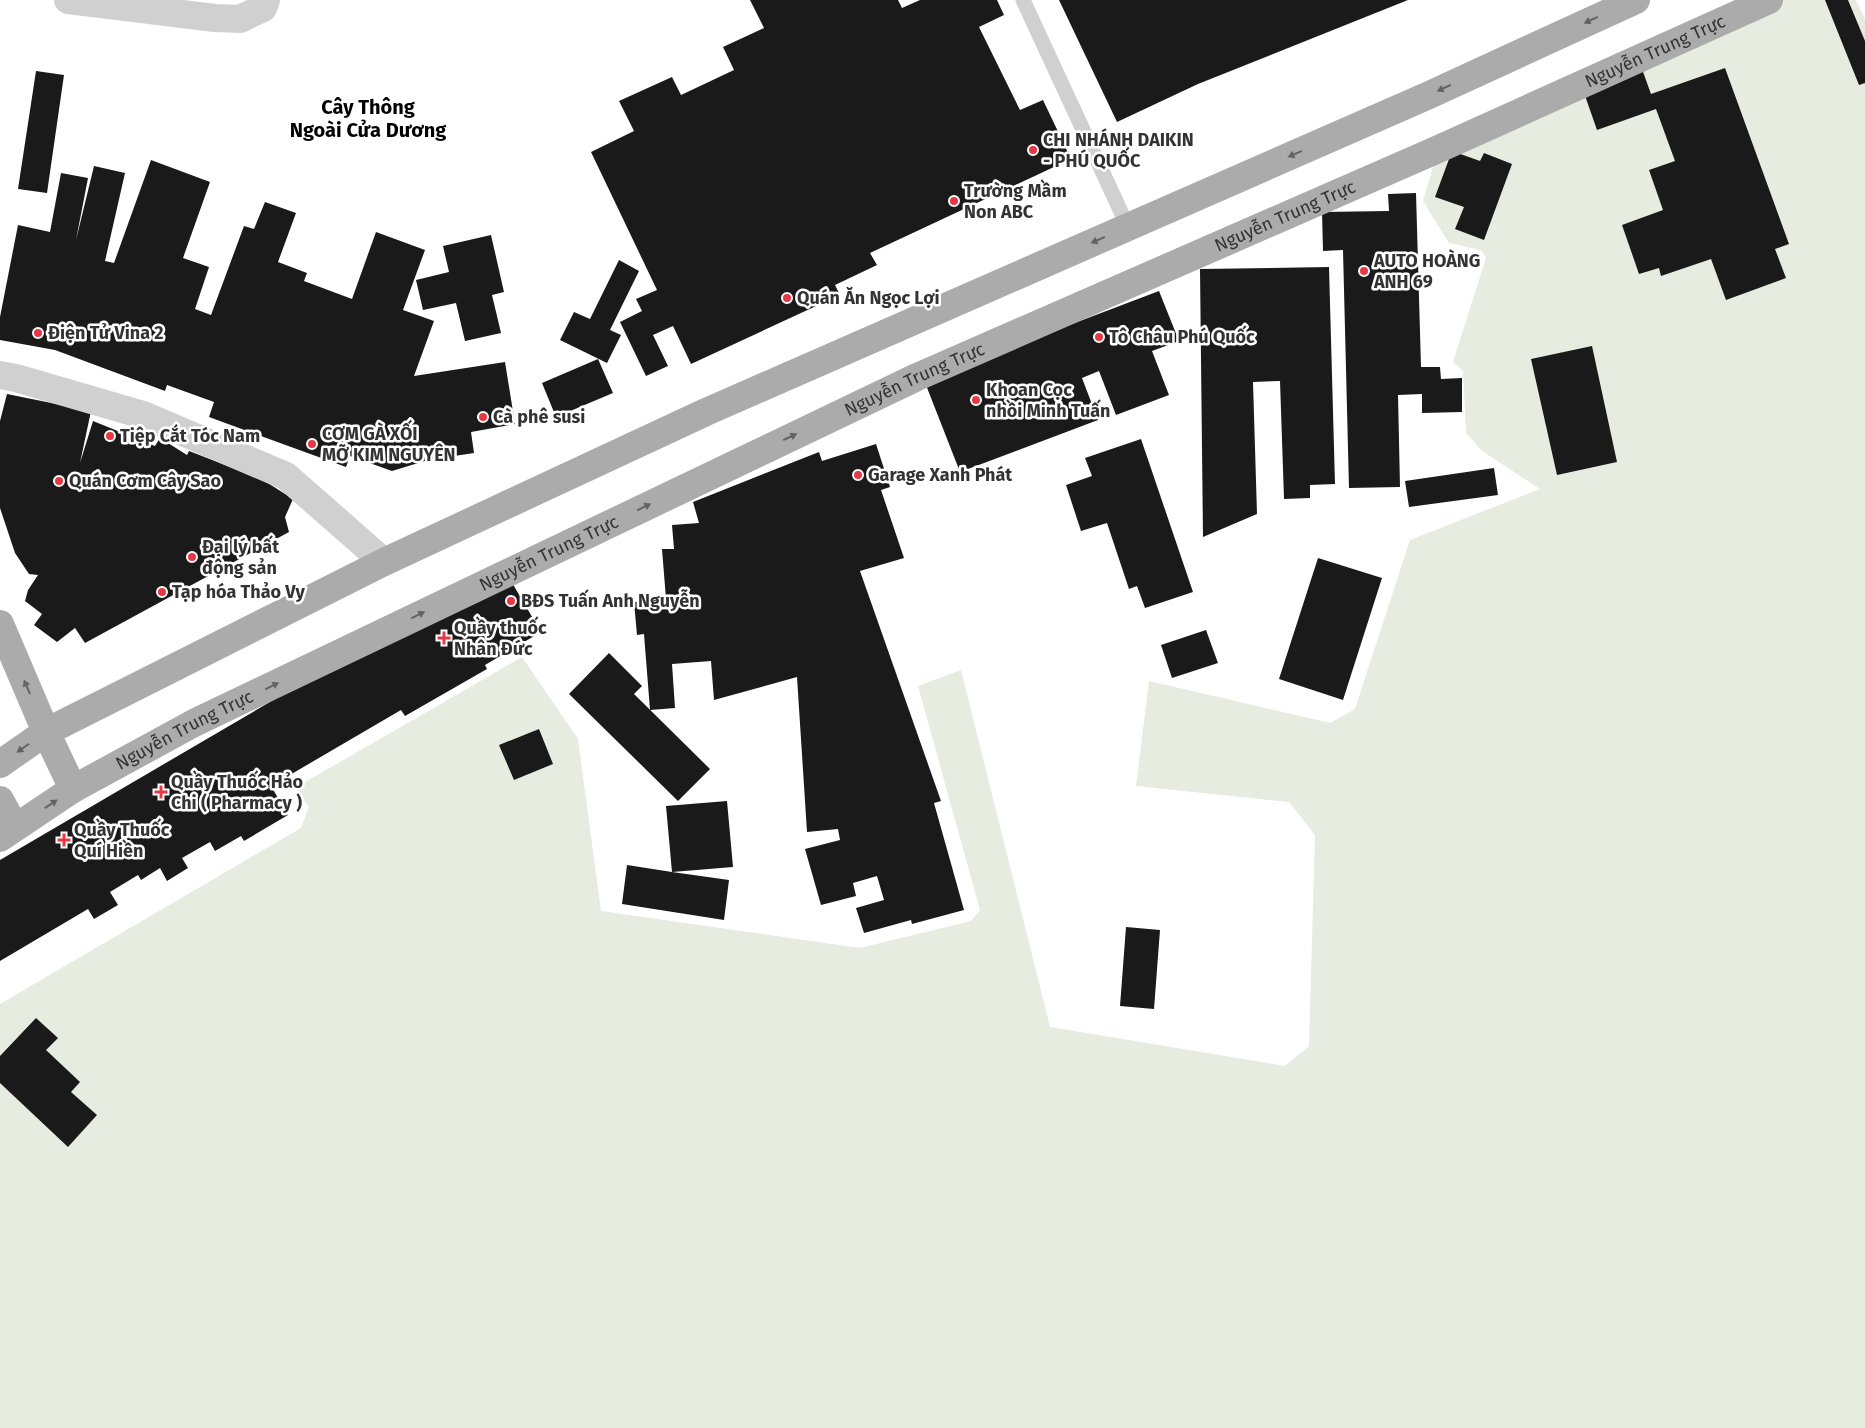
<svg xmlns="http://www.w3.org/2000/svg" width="1865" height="1428" font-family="'Fira Sans',sans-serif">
<rect width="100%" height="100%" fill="#fff"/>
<path fill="#e6ecdf" d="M1783 0H1856L1865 19V1428H0V1004L301 828 309 807 295 788 522 657 578 739 601 911 860 948 971 921 980 910 918 686 961 670 1050 1027 1285 1066 1309 1046 1315 835 1289 802 1136 786 1149 681 1330 723 1355 709 1410 540 1540 489 1482 451 1466 433 1463 371 1453 362 1486 258 1481 250 1449 243 1423 201 1437 154Z"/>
<path fill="#1a1a1a" d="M750 0H898L902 8 920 0H997L1004 15 979 27 1020 110 1043 100 1071 159 870 253 877 265 835 285 840 295 691 364 673 326 653 335 668 366 646 376 620 322 642 311 636 299 657 290 591 152 634 131 619 101 672 77 681 95 734 70 723 47 764 28Z
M1059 0H1408L1198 84 1117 122Z
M1825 0H1848L1865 41V83L1859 85Z
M1725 68 1789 244 1775 249 1786 278 1726 300 1711 259 1661 276 1659 268 1639 274 1622 225 1663 210 1649 170 1675 161 1656 109 1597 130 1583 90 1642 69 1651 94Z
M36 71 64 75 47 193 18 189Z
M1452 151 1480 161 1484 153 1512 164 1484 240 1455 229 1464 207 1435 197Z
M151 160 210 182 183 258 209 267 195 309 211 315 244 226 254 229 265 202 296 213 278 262 307 273 304 281 352 299 376 232 425 250 403 310 434 321 414 376 505 362 515 424 471 432 474 453 428 460 392 471 350 456 346 467 209 417 214 402 167 385 165 391 55 350 0 340V317L18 225 50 232 61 173 88 178 76 240 94 166 125 173 105 261 114 263Z
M1416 193 1421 367H1440L1441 379 1462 378V412L1422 413V394L1398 395 1400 487 1349 488 1343 250 1323 251 1322 212 1389 211 1388 194Z
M491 235 504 292 492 295 501 333 465 341 456 303 423 310 416 280 449 272 443 246Z
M619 260 639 271 610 330 621 335 607 363 560 340 574 312 590 319Z
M1329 267 1335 484 1310 485V498L1284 499 1280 381 1253 382 1257 514 1203 537 1200 269Z
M1159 291 1179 341 1152 351 1169 395 1116 415 1099 371 1082 378 1098 420 960 472 924 380Z
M1592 346 1617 462 1557 475 1531 359Z
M598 359 613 393 556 417 542 383Z
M7 394 91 411 80 463 93 421 155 446 160 438 187 455 189 451 233 468 236 463 293 499 285 517 289 532 85 643 75 628 57 642 34 625 42 614 25 601 28 590 38 575 29 574 15 553 0 508V421Z
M1141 439 1193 592 1145 608 1137 586 1129 589 1107 523 1081 531 1066 485 1092 476 1085 458Z
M876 444 890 487 881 490 904 558 860 571 941 801 934 803 964 910 912 924 911 920 864 933 856 908 884 900 877 876 853 883 856 896 821 905 805 849 840 840 838 829 807 832 797 677 714 700 711 661 672 664 675 708 650 710 644 634 637 635 634 602 666 599 662 549H674L672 525 699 523 693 502 819 452 822 461Z
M1494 468 1498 495 1409 507 1405 481Z
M1318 558 1382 578 1343 700 1279 679Z
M511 581 541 632 485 665 487 669 405 716 401 710 271 786 288 815 244 841 241 836 215 851 210 842 182 858 188 868 167 881 160 868 141 880 138 875 110 892 118 905 94 919 88 909 0 961V860L364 647Z
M1206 630 1218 663 1172 678 1161 645Z
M609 653 642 686 634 694 710 769 678 801 569 694Z
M539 729 553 764 514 780 499 745Z
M727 801 733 867 672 872 729 880 724 920 622 904 627 865 672 872 666 806Z
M1126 927 1160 930 1154 1009 1120 1006Z
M36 1018 58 1038 46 1050 80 1082 71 1092 97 1115 68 1147 0 1083V1056Z"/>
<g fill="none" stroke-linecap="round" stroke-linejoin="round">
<path stroke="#d0d0d0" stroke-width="15" d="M1023 0 1128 227"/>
<path stroke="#d0d0d0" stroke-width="28" d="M68 0 215 18 240 19 263 8 266 0
M0 375 16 378 143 415 286 476 384 562"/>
<g stroke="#ababab" stroke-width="28">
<path d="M0 624 46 732 73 789"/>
<path d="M0 764 46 732 384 562 706 412 1427 96 1636 0"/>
<path d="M0 800 15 827"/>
<path id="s1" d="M0 838 73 789 194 723 917 377 1434 151 1769 0"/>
</g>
</g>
<defs><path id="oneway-solid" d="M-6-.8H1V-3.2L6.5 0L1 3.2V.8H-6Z" transform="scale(1.25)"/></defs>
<g fill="#636363">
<use href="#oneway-solid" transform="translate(1591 20) rotate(155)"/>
<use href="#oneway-solid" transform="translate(1444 88) rotate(155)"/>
<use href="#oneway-solid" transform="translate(1295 154) rotate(156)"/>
<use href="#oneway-solid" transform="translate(1098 240) rotate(156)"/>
<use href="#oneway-solid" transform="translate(790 437) rotate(-25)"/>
<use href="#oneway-solid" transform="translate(644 507) rotate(-26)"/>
<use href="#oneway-solid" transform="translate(418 615) rotate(-26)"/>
<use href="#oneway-solid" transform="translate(272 686) rotate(-26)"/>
<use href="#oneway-solid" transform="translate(27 687) rotate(-113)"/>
<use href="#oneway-solid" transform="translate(23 748) rotate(145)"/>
<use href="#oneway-solid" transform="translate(51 804) rotate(-33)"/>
</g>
<g fill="#e63946" stroke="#fff" stroke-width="2">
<circle cx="1033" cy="150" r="5"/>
<circle cx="954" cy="201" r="5"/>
<circle cx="1364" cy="271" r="5"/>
<circle cx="787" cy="298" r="5"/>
<circle cx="38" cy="333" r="5"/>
<circle cx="1099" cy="337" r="5"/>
<circle cx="976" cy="400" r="5"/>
<circle cx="483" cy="417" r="5"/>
<circle cx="110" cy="436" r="5"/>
<circle cx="312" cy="444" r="5"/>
<circle cx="858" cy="475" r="5"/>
<circle cx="59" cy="481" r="5"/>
<circle cx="192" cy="557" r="5"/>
<circle cx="162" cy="592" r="5"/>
<circle cx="511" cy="601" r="5"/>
<path d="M441.5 630.5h5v5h5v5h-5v5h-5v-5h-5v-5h5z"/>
<path d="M158.5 784.5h5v5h5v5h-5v5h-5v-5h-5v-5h5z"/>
<path d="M61.5 832.5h5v5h5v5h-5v5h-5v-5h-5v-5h5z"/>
</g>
<g text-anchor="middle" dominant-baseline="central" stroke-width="5" stroke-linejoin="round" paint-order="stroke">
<g font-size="18" fill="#333" stroke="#fff">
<text stroke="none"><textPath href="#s1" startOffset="1834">Nguyễn Trung Trực</textPath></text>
<text stroke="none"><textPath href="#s1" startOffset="1429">Nguyễn Trung Trực</textPath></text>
<text stroke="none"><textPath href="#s1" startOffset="1024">Nguyễn Trung Trực</textPath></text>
<text stroke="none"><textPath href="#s1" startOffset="619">Nguyễn Trung Trực</textPath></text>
<text stroke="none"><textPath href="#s1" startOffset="214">Nguyễn Trung Trực</textPath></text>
</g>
<g font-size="18" font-weight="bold" fill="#333" stroke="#fff" text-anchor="start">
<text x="1043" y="140">CHI NHÁNH DAIKIN<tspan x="1043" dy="21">- PHÚ QUỐC</tspan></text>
<text x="964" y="191">Trường Mầm<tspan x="964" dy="21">Non ABC</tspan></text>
<text x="1374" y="261">AUTO HOÀNG<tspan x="1374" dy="21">ANH 69</tspan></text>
<text x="797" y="298">Quán Ăn Ngọc Lợi</text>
<text x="48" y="333">Điện Tử Vina 2</text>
<text x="1109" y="337">Tô Châu Phú Quốc</text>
<text x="986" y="390">Khoan Cọc<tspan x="986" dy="21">nhồi Minh Tuấn</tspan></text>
<text x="493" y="417">Cà phê susi</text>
<text x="322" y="434">CƠM GÀ XỐI<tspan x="322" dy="21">MỠ KIM NGUYÊN</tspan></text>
<text x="120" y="436">Tiệp Cắt Tóc Nam</text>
<text x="868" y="475">Garage Xanh Phát</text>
<text x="69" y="481">Quán Cơm Cây Sao</text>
<text x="202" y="547">Đại lý bất<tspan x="202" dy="21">động sản</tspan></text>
<text x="172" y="592">Tạp hóa Thảo Vy</text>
<text x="521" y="601">BĐS Tuấn Anh Nguyễn</text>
<text x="454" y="628">Quầy thuốc<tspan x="454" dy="21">Nhân Đức</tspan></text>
<text x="171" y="782">Quầy Thuốc Hảo<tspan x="171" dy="21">Chi ( Pharmacy )</tspan></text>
<text x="74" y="830">Quầy Thuốc<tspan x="74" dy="21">Quí Hiền</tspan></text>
</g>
<g font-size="20" font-weight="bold" fill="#000" stroke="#fff">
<text x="368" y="107">Cây Thông<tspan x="368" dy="23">Ngoài Cửa Dương</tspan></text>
</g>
</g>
</svg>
